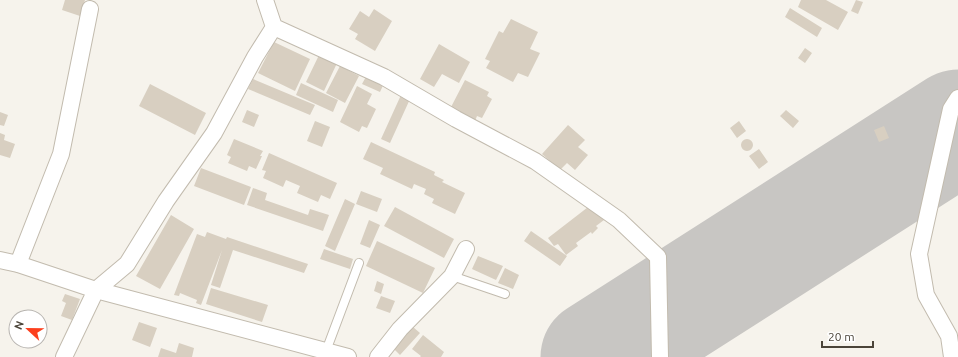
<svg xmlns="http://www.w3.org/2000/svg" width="958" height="357" font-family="Ubuntu,sans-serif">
<rect width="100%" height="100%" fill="#f6f3ec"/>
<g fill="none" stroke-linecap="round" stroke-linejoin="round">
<path stroke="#c8c6c3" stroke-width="115" d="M598 357 958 127"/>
</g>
<path fill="#d8cfc1" d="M65 0H85L80 16 62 10Z
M801 0H826L848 12 838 30 798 7Z
M856 0 863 2 858 14 851 11Z
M790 8 822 28 817 37 785 17Z
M374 9 392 21 375 51 355 39 358 34 349 29 360 11 369 17Z
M511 19 538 32 530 49 540 53 528 77 518 73 513 82 486 68 490 61 485 59 499 31 503 33Z
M274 42 310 59 295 91 258 73Z
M439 44 470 62 459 83 442 74 434 87 420 79Z
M805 48 812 53 805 63 798 58Z
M320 53 338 61 324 91 306 82Z
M340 66 359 76 345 103 326 93Z
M368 73 385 81 380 92 362 84Z
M253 79 315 105 310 115 248 89Z
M465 80 489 92 487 96 492 99 482 118 477 116 475 121 450 109Z
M301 83 338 100 333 112 296 95Z
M150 84 206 113 195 135 139 106Z
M357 86 372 94 367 104 376 109 367 128 362 126 359 132 340 122Z
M401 95 410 99 390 143 381 139Z
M247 110 259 115 254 127 242 122Z
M786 110 799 121 793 128 780 116Z
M0 112 8 115 4 126 0 125Z
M315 121 330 127 322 147 307 141Z
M739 121 746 131 737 138 730 128Z
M568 125 585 140 578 147 588 155 575 170 567 163 560 170 542 154Z
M884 126 889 138 879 142 874 130Z
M0 133 5 135 4 140 15 144 10 158 0 155Z
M234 139 263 151 260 156H262L256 169 249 166 247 171 228 163 231 157 227 155Z
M741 145a6 6 0 1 1 12 0a6 6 0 1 1-12 0Z
M371 142 435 172 434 175 444 180 442 182 465 193 455 214 432 203 434 199 424 194 426 189 414 184 412 189 380 174 383 168 363 159Z
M759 149 768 162 759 169 749 156Z
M269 153 337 183 330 199 321 195 318 202 297 193 300 186 286 180 283 187 263 178 266 171 262 170Z
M201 168 251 187 244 205 194 186Z
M253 188 267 193 265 200 308 215 310 209 329 215 323 231 247 205Z
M361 191 382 199 377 212 356 204Z
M345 199 355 204 335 251 325 246Z
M592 204 604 220 596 226 598 228 592 234 591 232 576 243 578 246 566 255 558 244 554 246 548 238Z
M395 207 454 239 444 258 384 226Z
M171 215 194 229 160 289 136 276Z
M369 220 380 225 370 248 360 244Z
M531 231 567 256 560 266 524 241Z
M207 232 226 239 227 237 308 264 304 273 233 250 220 288 211 285 222 250 201 305 196 303 197 300 180 293 179 296 174 295 197 234 205 237Z
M377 241 435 268 423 293 366 266Z
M324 249 353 259 350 269 320 259Z
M478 256 503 266 496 280 472 269Z
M505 268 519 275 513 289 498 283Z
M377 281 384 284 381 294 374 291Z
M211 288 268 305 262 322 206 304Z
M65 294 80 299 72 320 61 316 66 303 62 301Z
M381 296 395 301 390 313 376 308Z
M139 322 157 328 150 347 132 340Z
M413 327 420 333 400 355 394 349Z
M423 335 444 352 441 357H420L421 356 412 349Z
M179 343 194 348 192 357H158L161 348 176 353Z"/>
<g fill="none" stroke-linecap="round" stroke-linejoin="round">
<defs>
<path id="service" d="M452 276 505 294
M326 351 359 263"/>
<path id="minor" d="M274 27 384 77 456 119 535 161 619 220 658 257 660 357
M0 260 18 264 96 290 348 357
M18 264 61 154 90 9
M64 357 96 290 127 264 166 201 214 133 255 57 274 27 265 0
M378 357 400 329 452 276 466 249
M952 357 949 336 926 295 919 254 951 109 958 98"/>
</defs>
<use href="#service" stroke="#c2bbae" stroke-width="10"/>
<use href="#minor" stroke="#c2bbae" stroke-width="18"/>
<use href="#service" stroke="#fff" stroke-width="8"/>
<use href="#minor" stroke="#fff" stroke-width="16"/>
</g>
<g transform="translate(28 329) rotate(292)"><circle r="19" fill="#ffffff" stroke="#b7b4b0"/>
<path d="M0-3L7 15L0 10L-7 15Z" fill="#fc3f1d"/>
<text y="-6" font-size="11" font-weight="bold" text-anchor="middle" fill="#4b4439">N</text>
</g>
<path d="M822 341v6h51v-6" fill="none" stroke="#4b4439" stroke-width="2"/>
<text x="828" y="341" font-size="12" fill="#4b4439" stroke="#ffffff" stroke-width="3" paint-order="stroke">20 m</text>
</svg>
